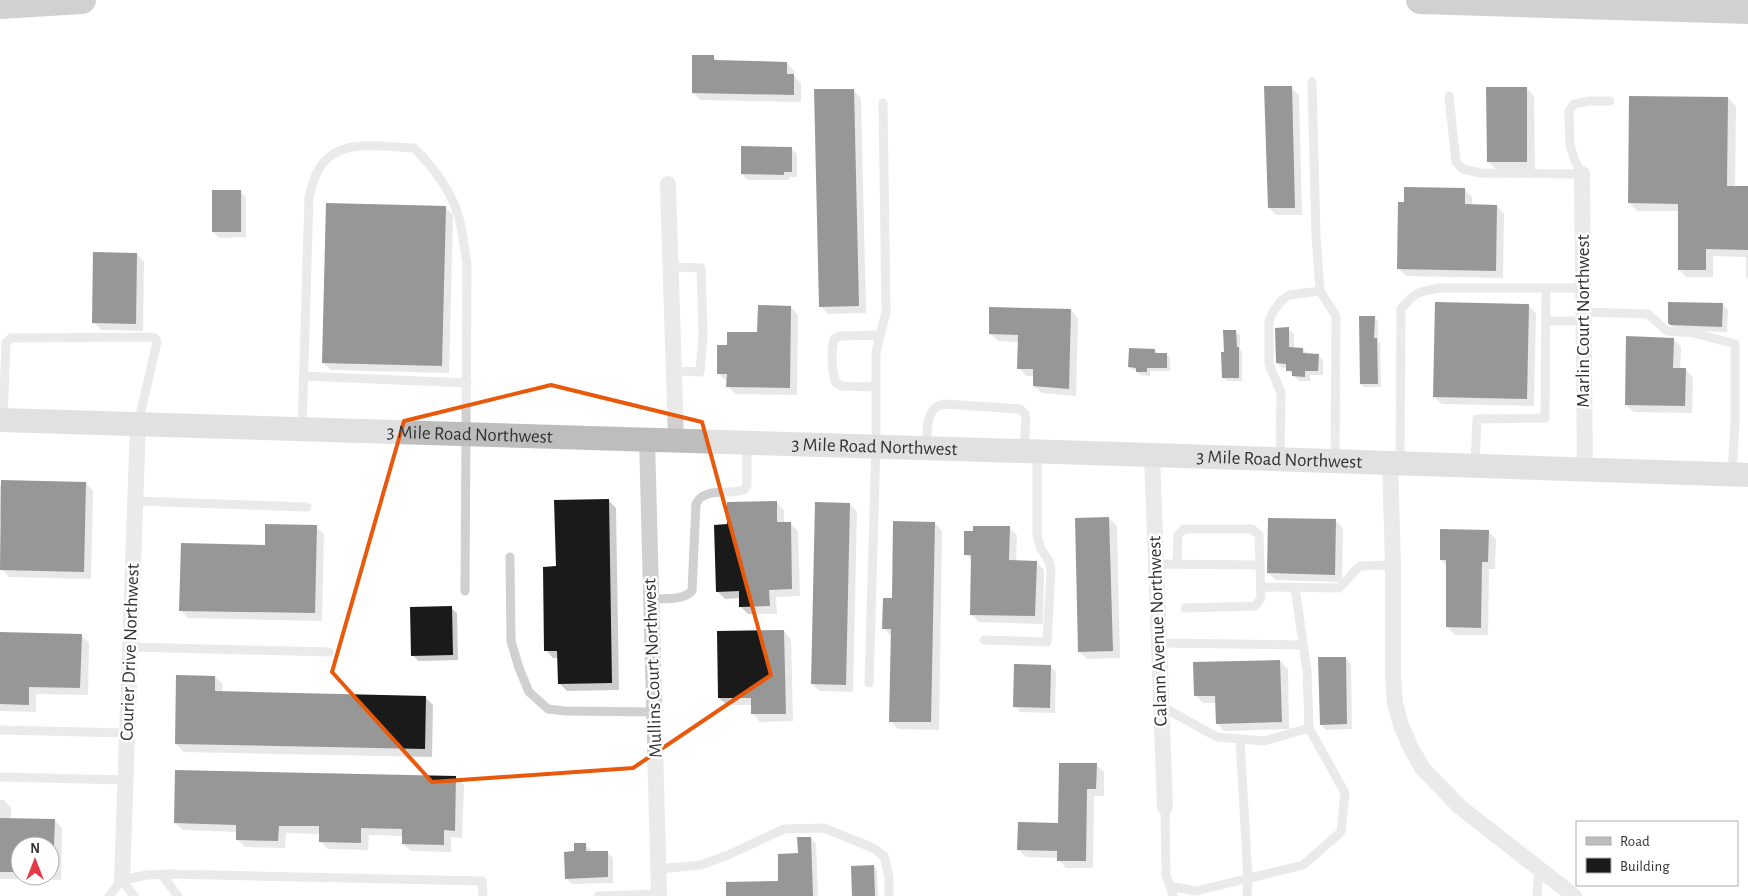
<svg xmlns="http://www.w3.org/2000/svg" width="1748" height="896" font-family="'Alegreya Sans',sans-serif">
<rect width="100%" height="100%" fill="#fff"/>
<path fill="#0003" fill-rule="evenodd" d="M713 57 719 62 787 63 794 71V76L801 83V102L701 100 693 93Z
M1291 87 1299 95 1302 215H1276L1269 208Z
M1526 88 1534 96 1535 169H1496L1488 162Z
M853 90 861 98 866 313 828 314 821 306Z
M1728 98 1736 106 1735 187H1748V278L1746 277V257L1713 256V277H1686L1679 269V211H1637L1629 203Z
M791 148 797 154V177H789V180H747L742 174Z
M1464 189 1472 197V205L1497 206 1504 214 1503 278 1406 276 1398 268Z
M240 191 246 197V237L219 238 213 232Z
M446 208 453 215 449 373 331 370 323 363Z
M137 254 144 262 143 331 101 330 93 322Z
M1722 304 1728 310 1727 332 1676 330 1669 323Z
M1528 305 1536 313 1534 406 1442 404 1434 397Z
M791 307 798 315 797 395 735 394 728 386V381H726L718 373 728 347 758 334Z
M1071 310 1078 318 1076 396 1042 393 1034 386V376H1026L1019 368V342L998 341 990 334Z
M1374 317 1378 321V340L1380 343 1381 387H1364L1361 384Z
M1288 329 1294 334V348L1303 349 1308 355H1318L1323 360V375H1310V381H1299L1287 368H1282L1277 363Z
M1236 332 1240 335V350L1242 352V381H1227L1223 377 1225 354Z
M1673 339 1681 347 1680 369H1685L1693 377 1692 413 1634 412 1626 405Z
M1154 350 1159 354H1167L1170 358V371H1150V376L1140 375 1137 371 1133 370 1129 367Z
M86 483 93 491 91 579 9 577 2 569 3 522 0 519V486Z
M608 500 616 508 619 690 567 691 559 683 558 658H553L546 650 557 568Z
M776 502 784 510V524L790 523 798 531 800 596 776 597 777 614H748L741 607V598L725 599 717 591 729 525Z
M850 504 857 512 853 692 820 691 812 684Z
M1109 518 1117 526 1120 658 1087 659 1079 652Z
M1336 521 1343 528 1342 582 1276 580 1268 573Z
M935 523 942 531 939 730 898 729 890 721 891 636 883 628 893 600Z
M316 527 324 534 322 621 188 618 181 610 266 546Z
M1009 528 1017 535 1016 562H1036L1044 570 1043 624 979 622 971 614 972 561 965 554Z
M1488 531 1496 539 1495 569H1489L1488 635H1455L1447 627V566L1441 560Z
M451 608 457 613 458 660 418 661 413 655Z
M784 631 791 639 793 721 760 722 753 714 752 705H727L719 698Z
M0 633 81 635 89 643 88 695 36 694V712L0 711Z
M1345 658 1351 664 1352 729 1326 730 1321 724Z
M1280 661 1288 669 1289 729 1224 731 1217 723 1216 703H1203L1196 696Z
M1050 666 1056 672 1055 713 1020 712 1015 706Z
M215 677 223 684 222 693 425 697 433 705 432 757 184 752 176 744Z
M1096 765 1104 772V796H1094L1093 868H1066L1059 860V858L1026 857 1019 850 1059 824Z
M456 777 464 785 462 838 451 837V852L411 851 403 844V836L369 835 368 850 328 849 320 841V834L286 833 285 848 245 847 237 839V832L183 830 175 823Z
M0 800H4L11 808V819L54 820 62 828 61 880 0 879ZM20 846H50V876H20Z
M811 838 816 844 818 896H727L780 882Z
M585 844 591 850V852H607L613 858V883L572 884 566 878 575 853Z
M874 866 877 870 878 896H853Z"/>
<path fill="#1a1a1a" d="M692 55H714V60L787 62V74H794V95L692 93Z
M1264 86H1292L1295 208H1268Z
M1486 87H1527V162H1487Z
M814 89H854L859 306 819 307Z
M1629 96 1728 97 1727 186H1748V250L1706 249V270H1678V204L1628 203Z
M741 146 792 147V172H784V175L741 174Z
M1404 187 1465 188V204L1497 205 1496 271 1397 269 1398 202H1404Z
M212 190H241V232H212Z
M326 203 446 206 442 366 322 363Z
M93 252 137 253 136 324 92 323Z
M1435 302 1529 304 1527 399 1433 397Z
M1668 302 1723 303 1722 327 1670 325 1668 323Z
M758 305 791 306 790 388 726 387 727 374H717V345H727V332H757Z
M989 307 1071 309 1069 389 1033 386V369H1017L1018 335 989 334Z
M1359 316H1375L1374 338H1377L1378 384H1360Z
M1289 327V347L1303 348V353L1319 354 1318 371H1305V377L1292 376V371H1286V364L1276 363 1275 328Z
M1223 330H1236L1237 347H1239V378H1222L1221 352H1224Z
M1626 336 1674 338 1673 368H1686L1685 406 1625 405Z
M1129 348 1155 349V353H1167V368H1147V372H1136V368L1128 367Z
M1 480 86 482 84 572 0 570Z
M609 499 612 683 558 684 557 651H544L543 567 556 566 554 500Z
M777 501V522H791L792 589 769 590 770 606 739 607V591L716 592 714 525 727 524V502Z
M815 502 850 503 846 685 811 684Z
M1109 517 1113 651 1078 652 1075 518Z
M1268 518 1336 519 1335 575 1267 573Z
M893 521 935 522 931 722H889L891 629H882L883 598H892Z
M265 524 317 525 315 613 179 611 181 543 265 545Z
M973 526H1010L1009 560 1037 561 1035 616 970 615 971 555H964V531H973Z
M1440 529 1489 530 1488 562H1482L1481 628 1446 627V560H1440Z
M452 606 453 655 411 656 410 607Z
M784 630 786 714H751V698H718L717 631Z
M0 632 82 634 80 688 29 687V705L0 704Z
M1318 657H1346L1347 724 1320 725Z
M1280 660 1282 722 1216 724 1215 696H1194L1193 662Z
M1014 664 1051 665 1050 708 1013 707Z
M176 675 215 676V691L426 696 425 749 175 744Z
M1059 763H1097L1096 789H1087L1086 861H1057V851L1017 850 1018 822 1058 823Z
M175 770 456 776 455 831 444 830V845L402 844V829L361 828V843L319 842V826H279L278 841 236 840V825L174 823Z
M0 818 55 819 54 846H20V872H0Z
M797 837H811L813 896H726V882L778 881V854L798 853Z
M574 843H586V851H608V877L565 879 564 852 574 851Z
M874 865 875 896H852L851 866Z"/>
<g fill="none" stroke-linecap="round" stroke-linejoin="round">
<path stroke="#d0d0d0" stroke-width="9" d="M1312 82 1316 235 1320 291 1336 316 1335 460
M1449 96 1456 162 1463 169 1480 173 1582 174
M1582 174 1575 161 1570 145 1569 111 1574 104 1590 101H1610
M671 267 701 268 703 335 700 372 674 371
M1583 312 1648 314 1667 331 1694 333 1735 344V424L1732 473
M1546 321H1583
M303 376 467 383
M876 387 842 386 836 383C832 370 831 353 834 339L840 336 881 335
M3 418 6 343 11 338 151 337 155 338 157 342 138 424
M302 429 309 197C312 188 313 178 318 171 336 136 381 147 414 148 433 167 450 188 458 215 463 230 464 248 467 264L465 591
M926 448C928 431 924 408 944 404L1020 409 1025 414 1026 419 1024 451
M1280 459 1281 393 1269 364V321L1273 312 1280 302 1289 295 1320 291
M1400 463 1401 309C1416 291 1418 292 1440 288H1583
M1475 465 1477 419 1545 418 1546 288
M135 501 307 507
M510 557 511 641 519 668 529 692 548 709 565 711 654 712
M1156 564 1260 565 1261 598 1255 606 1185 608
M1177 564 1178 535 1184 529H1252L1259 535 1260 565
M1261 587 1339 588 1360 566 1393 565
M651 599C664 598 682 601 692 591L696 504C703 487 729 495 744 490L747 485V444
M984 640 1047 642 1051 571 1049 561 1041 549 1037 535V452
M1159 643 1303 645
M130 647 329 652
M869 683 876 446V355C877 341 883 327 886 312L883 103
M1161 706 1217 737 1264 741 1309 728
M0 730 127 733
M1240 739 1248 879 1247 896
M0 777 126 780
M1165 807 1166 876 1170 886 1196 891 1303 865 1341 832 1345 793 1309 728 1307 671 1295 588
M658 869 701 865 728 855 784 829 824 828 873 848 884 856 889 877V896
M162 875 178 896
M122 880 134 896
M1170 886 1173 896
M109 896 122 880 147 875 169 874 482 881 483 896
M598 896 659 894
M1537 896 1539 868"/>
<path stroke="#d0d0d0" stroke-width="16" d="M1582 174 1585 469
M668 184 676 440
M647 439 659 896
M1152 455 1165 807
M1390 462 1393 565V678L1395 703 1401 725 1410 746 1423 769 1460 807 1574 896
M122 880 138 424"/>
<path stroke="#bdbdbd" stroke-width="24" id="s1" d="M0 420 1152 455 1748 475"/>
<path stroke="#9a9a9a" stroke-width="28" d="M1420 0 1748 10
M0 5 82 0"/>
</g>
<path d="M0 0H1748V896H0ZM551 385 702 422 771 675 633 768 432 782 332 672 404 421Z" fill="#fff" fill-opacity=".55" fill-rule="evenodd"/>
<path fill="none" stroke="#e8590c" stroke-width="4" stroke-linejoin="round" d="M551 385 702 422 771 675 633 768 432 782 332 672 404 421Z"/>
<g text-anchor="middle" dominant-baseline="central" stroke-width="5" stroke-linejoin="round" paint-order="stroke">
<g font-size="19" fill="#333" stroke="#fff">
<text transform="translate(1583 321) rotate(-90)">Marlin Court Northwest</text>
<text stroke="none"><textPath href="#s1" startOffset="470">3 Mile Road Northwest</textPath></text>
<text stroke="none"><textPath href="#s1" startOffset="875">3 Mile Road Northwest</textPath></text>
<text stroke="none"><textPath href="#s1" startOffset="1280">3 Mile Road Northwest</textPath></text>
<text transform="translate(1158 631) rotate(-92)">Calann Avenue Northwest</text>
<text transform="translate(130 652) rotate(-88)">Courier Drive Northwest</text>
<text transform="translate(653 668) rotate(-92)">Mullins Court Northwest</text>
</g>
</g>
<rect x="1576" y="821" width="162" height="65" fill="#ffffff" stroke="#adadad"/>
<rect x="1586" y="837" width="25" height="8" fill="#bdbdbd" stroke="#adadad"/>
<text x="1620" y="846" font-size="15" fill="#333333">Road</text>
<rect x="1586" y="858" width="25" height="15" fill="#1a1a1a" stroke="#adadad"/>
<text x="1620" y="871" font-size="15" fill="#333333">Building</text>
<g transform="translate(35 861)"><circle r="24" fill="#ffffff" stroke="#adadad"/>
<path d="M0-4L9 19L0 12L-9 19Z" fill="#e63946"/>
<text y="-8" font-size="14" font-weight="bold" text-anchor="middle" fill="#333333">N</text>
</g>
</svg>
